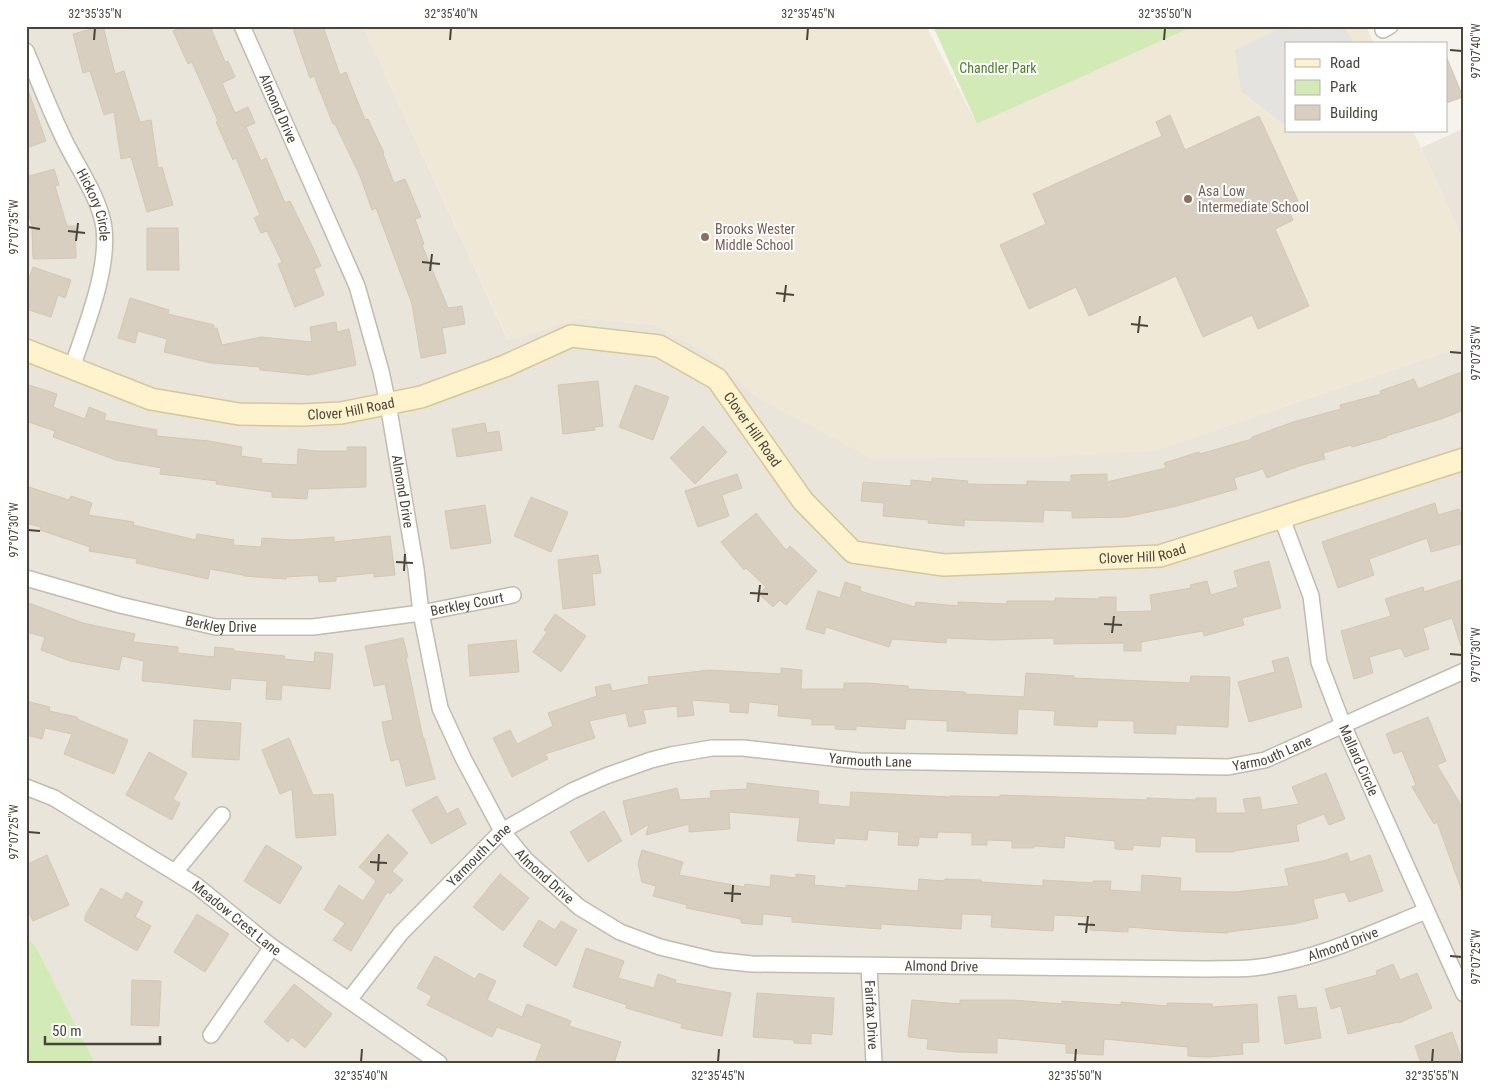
<svg xmlns="http://www.w3.org/2000/svg" width="1490" height="1089" font-family="'Roboto Condensed',sans-serif">
<rect width="100%" height="100%" fill="#f6f3ec"/>
<path fill="#eae5da" d="M26 26H363L508 340 580 318 655 325 707 352 759 399 1153 451 1464 346V1063H95L35 945 26 937Z
M1464 128V242L1421 148Z"/>
<path fill="#efe8d6" d="M363 26H926L977 124 1194 26H1366L1374 44H1286V131H1413L1464 242V346L1153 451 1051 457 873 459 759 399 707 352 655 325 580 318 509 341Z"/>
<path fill="#d2eab5" d="M933 26H1194L977 124Z
M26 937 35 945 95 1063H26Z"/>
<path fill="#e5e3e0" d="M1285 26H1345L1354 44H1286V126L1241 91 1235 50Z"/>
<path fill="#d8cfc1" stroke="#d3c7b4" d="M103 26 115 74 124 71 140 122 151 120 158 168 162 167 173 205 147 212 131 157 121 159 114 112 104 115 90 71 83 73 73 34Z
M184 26H210L225 62 228 61 235 77 222 83 235 113 248 107 255 123 246 127 261 161 266 158 285 203 290 201 314 250 321 266 314 269 324 295 295 307 278 264 282 262 267 231 261 233 254 218 260 215 236 158 233 160 216 122 218 121 192 62 188 64 173 31Z
M292 26H323L340 75 346 72 365 120 368 119 384 153 383 154 394 183 405 179 421 217 415 219 424 244 422 245 448 308 462 306 465 324 442 328 446 353 421 358 412 304 376 208 372 210 360 176 335 124H333L314 76 310 78Z
M1446 56 1463 97 1446 103Z
M28 90 46 141 26 148V91Z
M1170 115 1185 150 1259 116 1298 201 1287 206 1293 220 1275 229 1309 306 1258 329 1252 315 1203 337 1176 276 1089 316 1076 287 1029 309 1000 245 1046 224 1033 194 1162 136 1156 122Z
M54 169 59 185 55 186 67 226H75L76 258 33 259 32 225 26 208V177Z
M147 228H178L179 270H147Z
M33 267 71 280 65 298 58 295 51 317 26 309V287Z
M130 298 169 310 168 314 214 325 213 328H217L222 345 261 337 312 342 310 327 336 322 337 332 349 329 356 365 309 375 260 370V367L211 363 164 352 167 339 138 331 135 343 118 338Z
M1464 371V410L1441 419 1386 436 1387 437 1352 447 1351 445 1323 453 1325 459 1302 465 1267 478 1263 469 1234 478 1237 489 1177 506 1126 517 1072 518V511L1044 510 1043 522 964 520V526L928 523 929 520 883 516 884 503 861 501 863 482 911 486V480L932 482V478L968 481 967 484 1027 485V481L1071 482V475L1107 474V482L1166 468 1164 463 1199 452 1200 454 1252 439V437L1293 422 1341 409 1340 405 1381 394 1380 391 1414 379 1418 389Z
M598 381 603 426 594 427 595 430 563 434 558 385Z
M26 384 57 394 53 407 85 419 89 407 106 414 104 420 157 430 156 436 209 441 242 447 241 456 262 459 261 463 297 465 298 449 317 451H347V447H366V487L308 489 307 499 272 497V492L216 484 217 481 160 474 161 468 116 460 53 437 55 431 26 421Z
M635 385 669 397 653 440 619 427Z
M485 423 487 433 499 431 502 450 457 457 452 429Z
M703 426 727 452 695 484 670 458Z
M737 474 742 488 722 495 729 516 698 527 685 491Z
M26 486 69 500 71 496 92 503 88 515 134 522 133 525 196 540 197 534 234 540 233 545 261 547 262 538 293 540 334 537V542L390 536 395 575 374 577V573L336 577V581L319 582 318 575 286 577V579L243 576V575L210 569 208 579 136 563 137 559 89 551 90 547 40 530 41 527 26 523Z
M531 497 568 512 551 552 514 536Z
M1435 503 1438 515 1459 509 1464 524V543L1431 552 1427 538 1369 559 1374 575 1338 588 1322 542Z
M485 505 491 543 451 549 445 511Z
M756 513 786 550 790 546 817 571 786 605 780 600 773 607 759 594 766 587 746 568 744 570 721 542Z
M598 555 601 573 592 574 595 605 563 609 558 560Z
M1269 561 1281 608 1242 618 1244 625 1204 636 1203 631 1141 642V651H1124V643L1054 644V638L994 640 947 638 946 643 892 639 889 647 826 627 824 634 806 629 818 591 840 598 845 582 861 587 860 591 915 607 916 602 958 606V602L1007 604V601H1055V598L1099 599V597H1116V612L1152 611 1150 595 1191 588 1190 585 1207 581 1211 595 1238 587 1234 571Z
M1464 579V646H1461L1452 618 1423 628 1429 649 1405 657 1401 648 1369 657 1373 673 1354 679 1341 631 1391 616 1385 599 1423 587 1424 592Z
M26 602 83 623 135 634 133 642 178 647V653L214 657 215 647 234 649V651L285 656 284 659 314 662 315 652 333 654 330 689 282 685 281 700 266 699 267 681 231 678 230 690 174 684 142 681 144 661 122 656 119 670 70 661 41 650 45 637 26 632Z
M555 614 586 636 561 672 533 652 547 632 544 630Z
M403 638 408 657 406 658 423 738H424L435 779 406 786 399 759 391 761 385 738 382 722 393 720 385 684 374 686 365 646Z
M516 640 519 672 470 676 468 645Z
M1288 657 1302 707 1249 722 1238 682 1275 672 1272 661Z
M781 668 802 670 801 689H844V683H866L908 686V689L965 692V694L1024 697 1026 673 1074 676V678L1190 683 1191 676 1230 677 1228 727 1176 725V734L1134 733V721L1098 720 1097 727 1054 725 1055 711 1018 709 1017 734 947 731V721L906 719 905 729 856 726V730L835 729V725H812V719L778 716 779 705 749 702 748 713 730 712V703L692 700 694 715 678 717 677 706 643 710 646 723 629 727 626 713 589 721 595 738 545 754 548 759 512 777 493 738 510 730 517 744 553 726 548 713 597 696 595 687 610 684 612 691 649 684 648 677 710 670 781 674Z
M26 701 50 707 49 711 77 717V719L128 740 114 774 64 754 72 734 45 728 42 739 26 735Z
M1428 717 1446 761 1437 765 1464 810V891H1462L1437 822 1434 824 1412 787 1416 785 1402 751 1394 754 1386 734Z
M194 720 241 723 239 760 192 757Z
M289 738 313 795 333 794 336 835 296 838 292 789 280 794 262 750Z
M149 752 187 773 173 799 180 803 172 820 126 795Z
M1326 773 1345 819 1329 825 1324 814 1296 825 1299 841 1234 851V852H1196V838L1161 836 1160 847 1133 845V850L1115 849V841L1065 836 1064 848 1034 846V848H1012V841L987 840V845H972V833L938 832 937 838 919 837 918 846 898 845 899 832 868 830 867 840 835 838 834 844 797 841 800 818 729 812 730 829 689 832V824L646 835 649 824 631 835 623 801 677 788 680 800 711 798 710 791 747 789V783L819 791 818 804 850 807 851 792 950 797V796L1000 797V795L1147 800V798L1196 800V798H1216V813H1246L1243 799 1260 797 1262 810 1299 804 1292 787Z
M437 796 447 814 458 808 466 824 431 844 412 810Z
M604 811 622 841 616 843H618L588 862 570 832Z
M388 834 408 853 392 871 403 880 390 894 387 892 351 951 333 940 345 923 324 910 339 885 363 901 376 881 359 867Z
M266 845 302 867 280 904 244 881Z
M642 850 683 862 679 875 744 887 745 884 770 887 771 875 796 878V874L815 876 814 885 846 888V885L918 891 919 879 944 881 945 879 981 880V882L1043 886V880L1093 883V881H1111L1110 890 1141 892 1142 875 1181 878 1180 891 1235 892 1289 886 1285 869 1327 860 1347 853 1350 862 1370 855 1383 891 1349 902 1345 892 1313 899 1318 918 1294 924 1228 932V933L1177 931 1128 927V932L1090 930 1091 917 1054 915 1053 931 991 927 992 915 962 914 961 929 881 924V929L828 925 792 922V917L763 914 762 925 741 923V919L686 908 687 905 653 896 656 886 642 882 638 864Z
M47 855 69 905 33 921 26 906V865Z
M500 874 529 898 503 931 473 907Z
M101 888 122 900 126 892 143 902 135 917 151 926 137 951 85 921V916Z
M197 914 229 934 205 972 174 952Z
M539 920 555 930 561 921 577 930 556 966 523 946Z
M586 948 624 961 618 978 654 988 658 974 676 980 675 983 731 993 722 1036 681 1028 682 1024 626 1008 627 1005 573 987Z
M435 956 475 979 479 973 496 981 487 1000 522 1017 527 1004 571 1021 569 1026 621 1042 614 1063H535L542 1044 497 1027 492 1037 427 1005 432 996 417 988Z
M1393 964 1400 980 1417 973 1432 1008 1399 1023 1398 1022 1348 1034 1341 1006 1331 1009 1325 989 1377 975 1376 971Z
M132 980 161 981 159 1026 131 1025Z
M294 984 332 1014 305 1048 292 1037 288 1042 264 1022Z
M757 993 834 998 832 1035 811 1033V1044L794 1043V1040L753 1037Z
M1296 995 1298 1009 1316 1007 1321 1038 1285 1044 1278 997Z
M912 1000 960 1004V1000H1013L1062 1004V1001L1121 1005V1002L1167 1006V1003L1212 1004V1007L1257 1004 1259 1042 1242 1043 1243 1054 1209 1057 1188 1056V1047L1104 1039 1103 1055 1066 1053V1044L997 1038V1053L957 1052 927 1049 928 1039 908 1037Z
M1452 1032 1463 1063H1421L1415 1046Z"/>
<g fill="none" stroke-linecap="round" stroke-linejoin="round">
<defs>
<g id="street">
<path id="s1" d="M242 26 357 286 381 371 388 404 416 569 421 613 440 708 463 758 502 831 526 860 579 907 620 932 660 947 714 960 752 964 1206 969C1224 968 1242 970 1260 967 1318 959 1372 933 1426 911"/>
<path d="M1383 30 1390 26"/>
<path id="s2" d="M26 51C38 79 49 108 62 135 75 164 100 197 104 228 109 271 85 328 72 368"/>
<path id="s3" d="M1281 516 1311 596 1319 662 1343 725 1464 994"/>
<path id="s4" d="M26 578 120 605 216 627H313L421 613 513 595"/>
<path id="s5" d="M26 787 54 798 197 886 272 947 439 1063"/>
<path d="M175 872 222 815"/>
<path id="s6" d="M869 966 874 1063"/>
<path id="s7" d="M349 1000 401 933 502 831 572 791 606 776 651 760 671 755 712 748H743L859 761 1228 767 1265 760 1464 671"/>
<path d="M211 1035 272 947"/>
</g>
<g id="secondary">
<path id="s8" d="M26 350 151 399 239 414 302 415 341 413 421 397 505 366 571 336 659 346 717 379 803 501 853 552 944 565 1160 556 1464 459"/>
</g>
</defs>
<use href="#street" stroke="#c2bbae" stroke-width="18"/>
<use href="#secondary" stroke="#d6c79b" stroke-width="24"/>
<use href="#street" stroke="#fff" stroke-width="15"/>
<use href="#secondary" stroke="#fff3cd" stroke-width="21"/>
</g>
<path fill="none" stroke="#4b4439" stroke-width="2" d="M94 40 95 28M450 40 451 28M807 40 808 28M1164 40 1165 28M1450 50 1462 51M28 227 40 229M68 231 85 233M76 241 78 223M422 262 440 264M430 271 432 254M776 293 794 295M784 302 786 285M1131 324 1148 326M1138 333 1140 316M1450 352 1462 353M28 530 40 531M396 562 413 563M404 571 405 554M750 593 768 594M758 602 760 585M1104 624 1122 625M1112 633 1114 616M1450 654 1462 655M28 832 40 833M370 862 387 863M378 871 379 854M724 893 741 894M732 902 733 885M1078 924 1095 925M1086 933 1088 916M1450 956 1462 957M361 1062 362 1049M718 1062 719 1049M1075 1062 1076 1049M1432 1062 1433 1049"/>
<g fill="#8d6e63" stroke="#fff" stroke-width="2">
<circle cx="1188" cy="199" r="5"/>
<circle cx="705" cy="237" r="5"/>
</g>
<g text-anchor="middle" dominant-baseline="central" stroke-width="4" stroke-linejoin="round" paint-order="stroke">
<g font-size="14" fill="#4a7f2a" stroke="#fff">
<text x="998" y="68">Chandler Park</text>
</g>
<g font-size="14" fill="#4b4439" stroke="#fff">
<text stroke="none"><textPath href="#s1" startOffset="90">Almond Drive</textPath></text>
<text stroke="none"><textPath href="#s2" startOffset="169">Hickory Circle</textPath></text>
<text stroke="none"><textPath href="#s8" startOffset="336">Clover Hill Road</textPath></text>
<text stroke="none"><textPath href="#s8" startOffset="786">Clover Hill Road</textPath></text>
<text stroke="none"><textPath href="#s1" startOffset="495">Almond Drive</textPath></text>
<text stroke="none"><textPath href="#s8" startOffset="1236">Clover Hill Road</textPath></text>
<text stroke="none"><textPath href="#s4" startOffset="449">Berkley Court</textPath></text>
<text stroke="none"><textPath href="#s4" startOffset="201">Berkley Drive</textPath></text>
<text stroke="none"><textPath href="#s7" startOffset="1019">Yarmouth Lane</textPath></text>
<text stroke="none"><textPath href="#s7" startOffset="615">Yarmouth Lane</textPath></text>
<text stroke="none"><textPath href="#s3" startOffset="258">Mallard Circle</textPath></text>
<text stroke="none"><textPath href="#s7" startOffset="195">Yarmouth Lane</textPath></text>
<text stroke="none"><textPath href="#s1" startOffset="915">Almond Drive</textPath></text>
<text stroke="none"><textPath href="#s5" startOffset="249">Meadow Crest Lane</textPath></text>
<text stroke="none"><textPath href="#s1" startOffset="1740">Almond Drive</textPath></text>
<text stroke="none"><textPath href="#s1" startOffset="1335">Almond Drive</textPath></text>
<text stroke="none"><textPath href="#s6" startOffset="49">Fairfax Drive</textPath></text>
</g>
<g font-size="14" fill="#785e54" stroke="#fff" text-anchor="start">
<text x="1198" y="191">Asa Low<tspan x="1198" dy="16">Intermediate School</tspan></text>
<text x="715" y="229">Brooks Wester<tspan x="715" dy="16">Middle School</tspan></text>
</g>
</g>
<rect width="1490" height="1089" fill="none" stroke="#ffffff" stroke-width="55"/>
<rect x="1285" y="42" width="162" height="90" fill="#ffffff" stroke="#b7b4b0"/>
<rect x="1295" y="59" width="25" height="8" fill="#fff3cd" stroke="#b7b4b0"/>
<text x="1330" y="68" font-size="15" fill="#4b4439">Road</text>
<rect x="1295" y="80" width="25" height="15" fill="#d2eab5" stroke="#b7b4b0"/>
<text x="1330" y="92" font-size="15" fill="#4b4439">Park</text>
<rect x="1295" y="105" width="25" height="15" fill="#d8cfc1" stroke="#b7b4b0"/>
<text x="1330" y="118" font-size="15" fill="#4b4439">Building</text>
<path d="M45 1036v8h115v-8" fill="none" stroke="#4b4439" stroke-width="2.5"/>
<text x="52" y="1036" font-size="15" fill="#4b4439" stroke="#ffffff" stroke-width="4" paint-order="stroke">50 m</text>
<rect x="28" y="28" width="1434" height="1034" fill="none" stroke="#4b4439" stroke-width="2"/>
<g font-size="12" text-anchor="middle" fill="#4b4439">
<text x="95" y="18">32°35'35"N</text>
<text x="451" y="18">32°35'40"N</text>
<text x="808" y="18">32°35'45"N</text>
<text x="1165" y="18">32°35'50"N</text>
<text transform="translate(1476 51) rotate(-90)" y="4">97°07'40"W</text>
<text transform="translate(14 227) rotate(-90)" y="4">97°07'35"W</text>
<text transform="translate(1476 353) rotate(-90)" y="4">97°07'35"W</text>
<text transform="translate(14 530) rotate(-90)" y="4">97°07'30"W</text>
<text transform="translate(1476 655) rotate(-90)" y="4">97°07'30"W</text>
<text transform="translate(14 832) rotate(-90)" y="4">97°07'25"W</text>
<text transform="translate(1476 957) rotate(-90)" y="4">97°07'25"W</text>
<text x="361" y="1080">32°35'40"N</text>
<text x="718" y="1080">32°35'45"N</text>
<text x="1075" y="1080">32°35'50"N</text>
<text x="1432" y="1080">32°35'55"N</text>
</g>
</svg>
